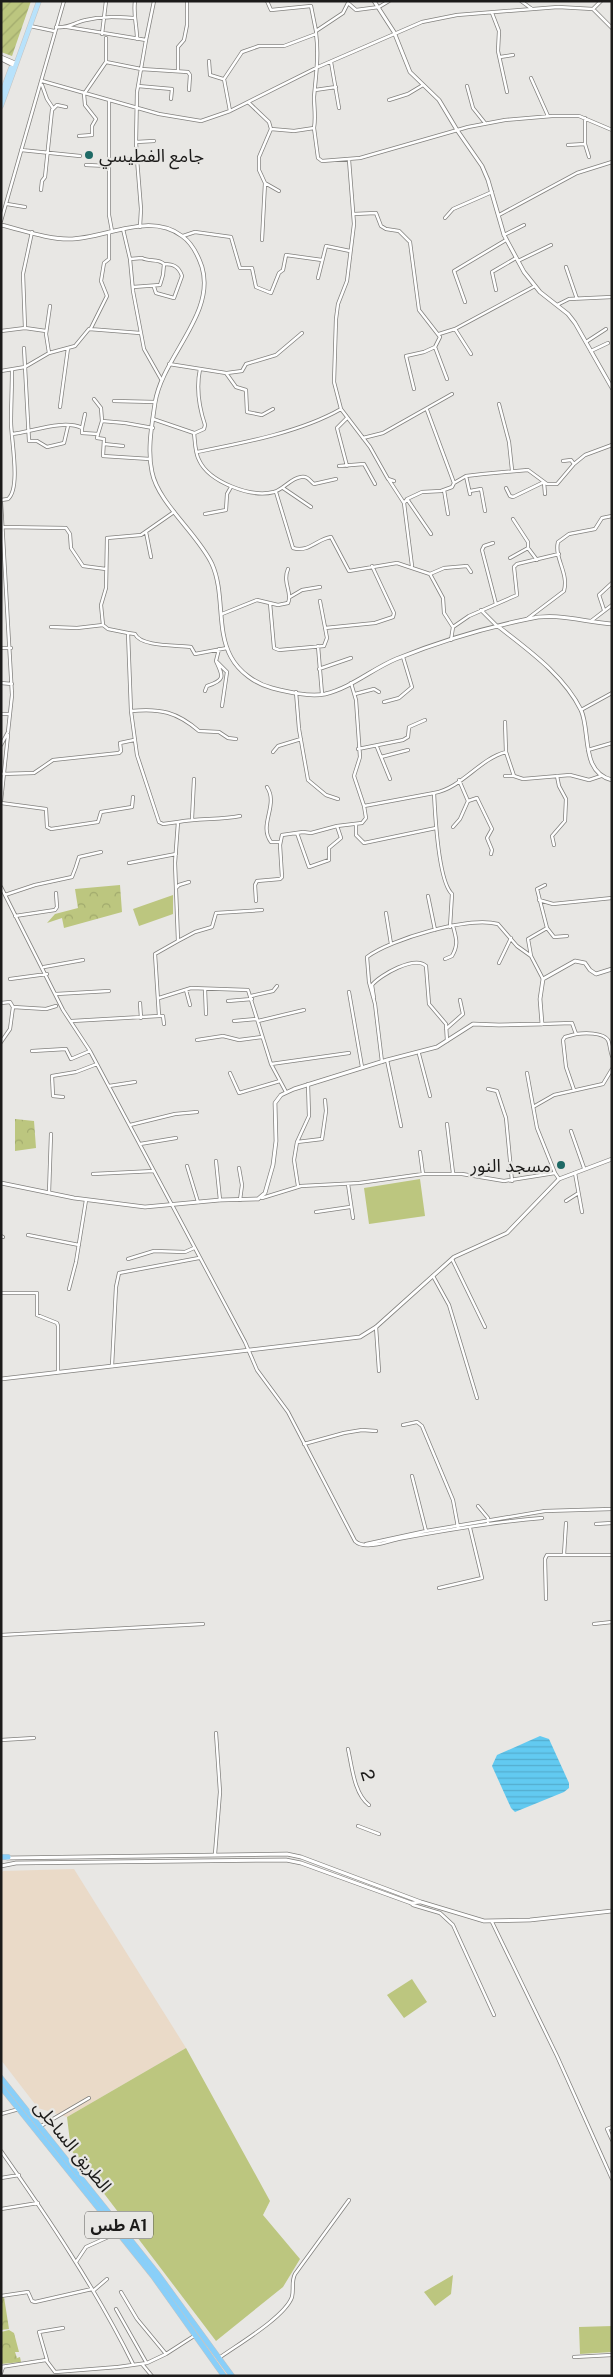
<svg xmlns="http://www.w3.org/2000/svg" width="613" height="2377" font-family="'Public Sans','Noto Sans Arabic',sans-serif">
<defs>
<pattern id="forest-crowns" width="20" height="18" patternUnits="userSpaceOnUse" patternTransform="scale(1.25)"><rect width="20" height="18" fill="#bcc67f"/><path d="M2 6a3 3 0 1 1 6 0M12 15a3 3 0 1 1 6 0" fill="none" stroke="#a1aa6d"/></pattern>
<pattern id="garden-furrows" width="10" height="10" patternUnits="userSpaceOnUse" patternTransform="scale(1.25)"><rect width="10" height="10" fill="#bcc67f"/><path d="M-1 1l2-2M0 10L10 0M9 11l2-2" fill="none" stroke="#a1aa6d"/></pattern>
<pattern id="water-rules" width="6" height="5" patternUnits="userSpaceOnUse" patternTransform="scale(1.25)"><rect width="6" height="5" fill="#62caf1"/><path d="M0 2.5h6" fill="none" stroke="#54adce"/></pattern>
</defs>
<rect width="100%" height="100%" fill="#e8e7e4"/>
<path fill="#eadac8" d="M74 1869 186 2048 67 2117 38 2108 1 2060V1874L3 1871Z"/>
<path fill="#bcc67f" d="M173 895V914L139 926 133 909Z
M420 1179 425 1216 369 1224 364 1188Z
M412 1979 427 2002 404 2018 387 1995Z
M186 2048 270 2201 263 2215 300 2259 283 2287 216 2341 71 2150 67 2117Z
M453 2275 451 2294 435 2306 424 2292Z
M612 2326V2352L580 2354 579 2327Z"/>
<path fill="url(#forest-crowns)" d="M120 885 122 912 64 928 62 918 47 923 55 914 78 908 75 889Z
M15 1119 34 1121 36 1148 15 1151Z
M1 2297H4L9 2329 1 2330Z
M9 2330 14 2333 19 2352H15L17 2358 20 2357 21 2362 1 2364V2332Z"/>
<path fill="url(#garden-furrows)" d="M1 1H31L12 56 1 52Z"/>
<path fill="url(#water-rules)" d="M540 1736 549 1739 569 1783V1788L564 1792 515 1812 511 1808 492 1766 497 1755Z"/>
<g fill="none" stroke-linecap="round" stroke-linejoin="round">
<defs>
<path id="street" d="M135 1C133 15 137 25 137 39
M267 1 271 10 311 6 316 31 343 13 348 3 356 10 379 7 389 1
M521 1 532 9
M593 9 612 28
M492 13 499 31 498 51 507 92
M30 26 54 31
M56 27C68 29 75 22 86 20 102 16 117 17 134 18
M67 27 146 40 137 92 136 142
M102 34 106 1
M146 40 154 1
M500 57 513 55
M209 61 210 75 223 79
M106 62 141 69 188 72 190 75 189 90
M331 62 339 108
M178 71V47L184 40 187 25V1
M531 78 548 116
M42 81 159 114 201 121 230 111 318 67 422 22 457 15 558 7 593 9 601 1
M42 85 47 99 53 108
M138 86 172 89 171 99
M467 86 473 108 485 123
M315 90 336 87
M389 100 408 94 423 85
M109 101V215L112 231
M248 102 269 122 271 129 294 131 314 128 318 158 322 161 360 158 468 127 505 120 552 116H579L612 130
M230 111 224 79 242 52 259 46H284L316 34
M585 118V144L589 157
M314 128C316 117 314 107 314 97 316 75 319 55 316 33
M79 136 92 135V126L96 119 85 105 84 94 106 62V38
M568 145 585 144
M21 150 80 156
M137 158 136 142 154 141
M349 160 354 224 347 281 338 304 336 319 334 382 341 409 370 447 388 479 394 481
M110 161 137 159 141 209 140 227
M86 165 109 166
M265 183 279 191
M41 190 42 181 45 177 52 110 57 105 66 107
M7 204 25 207
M354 214 376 213 381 226 386 229 399 231 410 242 419 310 440 337 435 347 424 352 406 356 414 389
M499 215 577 173 612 162
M445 218 453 209 492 192
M1 221 64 1
M123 229 130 259 133 291 144 349 161 379
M504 235 524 225
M183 236 195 232 231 237 240 268H252L256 287 271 293 279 273 283 270 286 255 322 260
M262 240 265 183 259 170V157L271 129
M130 259 142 258C149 262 158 258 164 264L163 275 160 285 133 287
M518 261 551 245
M566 267 577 299
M318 278 326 246 350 251
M154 287 156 293 174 298 182 276C179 267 174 264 164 264
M496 290 492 272 516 258
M465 302 454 271 506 240
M557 305 569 299 612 297
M25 328 23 274 32 232
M91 328 107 296 101 281 104 263 109 259V232
M455 329 535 286
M1 331 25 328 46 331
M439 334 455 329 471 354
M586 342 606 329
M435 347 447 379
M24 348 29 441H37L47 447 64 443 68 426
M591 351 608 343
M49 353 46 334 50 306
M169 364 226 373 236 387 246 390 247 412 262 415 273 409
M1 371 25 367 49 353 75 346 89 329 140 333
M227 373 242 371 246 364 276 355 302 333
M94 399 101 408 102 421
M114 401 155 402
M499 404 509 442 512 470
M60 407 68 348
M427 410 454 483
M153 419 194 433C195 441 195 453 199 460 209 482 251 498 274 492 284 489 291 478 301 477 308 476 309 480 314 484L336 479
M82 428 85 414
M195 433 204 429 205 425C199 407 196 388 200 369
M12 434C32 432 63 419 82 428V433L98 434 97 438 104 439 103 456 150 459
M98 434 102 421 125 423 153 428
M363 438 383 433 452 394
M104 444 123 446
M197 452C243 443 301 432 341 409
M563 461 571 460 574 464
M339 466 364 464 375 484
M347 466 337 428 347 418
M466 476 470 494
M389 480 404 503
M283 488 311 507
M506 488 510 496 513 497 544 482 545 494
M444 490 448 514
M470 491 481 489 485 511
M276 492 293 548C308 553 317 539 331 537L349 571 397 563 430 574 443 598 444 613 453 627 451 640
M407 499 431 534
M1 500 8 499C21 488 11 439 11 422 11 405 12 388 12 370
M1 502 12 695 8 732 1 745
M205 514 226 510 227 494 231 487
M513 519 528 542V548
M2 527 66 528 70 534 71 548 83 566 106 569
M146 532 151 557
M493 543 484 546 482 550 496 604
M510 558 528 548 537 560
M412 566 404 503 407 499 422 492 441 491 452 487 454 483 466 476 483 474 528 470 547 484H557L574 464 585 455 612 445
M430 574 444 568 467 566 471 572
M290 597 302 590 320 587
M270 603 274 648 279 650 324 646 327 638 320 601
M481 610 498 627
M604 610 599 595 612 583
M222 614 257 600 278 605 288 603C293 593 282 583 288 569
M527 619 564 591C569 573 554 558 558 542L569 534 595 529 602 518 612 516
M591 621 612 605
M51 627 77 628 103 625
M453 627 469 616 517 595 514 567 517 564 559 554
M325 628 375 623 393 617 394 613 372 566
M128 633 135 634C141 647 177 645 191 647L195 654 227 648
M318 646 322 694
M1 648H11
M217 662 227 672 222 706
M319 669 351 658
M1 683 12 684
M351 683 356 700 360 757 354 776 364 806 434 793C435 813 438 881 452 894L450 927
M205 691 207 686C226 680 223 676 216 661L219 649
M296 692 299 729 308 780 326 795 338 799
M355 694 374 689 379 692
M384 702 399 698 412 687 403 657
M581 710 612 693
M131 711C160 708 177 712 199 731L219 732 228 738 236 739
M1 714H9
M505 722 506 752 514 776 523 779 570 775 589 780 601 776
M377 747 390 779
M358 749 403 740 408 737 409 727 425 720
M588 750 612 743
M273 752 278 746 301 739
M381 757 408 750
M1 774 34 773 53 760 119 753 121 751 120 743 134 740
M505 776H514
M459 780 468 801
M267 787C279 805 258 825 271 842H280
M434 793C462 788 479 759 506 752
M1 801 8 735
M1 803 46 809 47 827 51 829 98 822 101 812 132 807 133 797
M192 819 194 779
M178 822C199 818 220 820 240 816
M356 825V835L364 843 436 828
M453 827 460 819 468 801 477 798 492 829 487 838 492 850 491 854
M297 833 309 867 329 860V848L341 838 337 826
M554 845 552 836 565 821 566 799 559 786 557 776
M129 863 176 854
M1 887 63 1010 90 1051 245 1342 257 1370 288 1412 355 1541C364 1550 387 1542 398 1539 446 1530 494 1522 542 1518
M176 888 179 885 189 882
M5 895 35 885 72 877C75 870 77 864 79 857L101 852
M428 896 435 930
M539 900 553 904 612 898
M256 901 255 885 257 881 280 879 282 877 280 845 282 835 303 832 311 833 337 826 362 823 366 818 364 806
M386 913 391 944
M15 916 55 910 57 907 56 893
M547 928 554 937 567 936
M178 941 195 932 212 927 216 913 262 910
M531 956 528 939 547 928 537 889 545 885
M445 959 452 956C459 944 456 938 453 926
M499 963 511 938
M44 967 83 960
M10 979 47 974
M205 989 206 1014
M186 990 190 1005
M349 992 362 1067
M56 994 109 991
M251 996 273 991 277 986
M159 998 191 988 248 990 271 1064 286 1092
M374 998 372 985C380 975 415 955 426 966L429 1004 446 1024 447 1041
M228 1001 252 999
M1 1003 10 1002 13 1007 46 1009 56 1006
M140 1003 141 1018
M375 1004 369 982 367 957C391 939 469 916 498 924L517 946 531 956 543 979
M375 1004 382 1062
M159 1016H163L164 1024
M72 1021 159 1016 155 954 178 941 175 863 178 822 163 824 159 822 137 755 131 711 128 633 108 629 103 625 101 605 106 588 107 538 141 535 174 512
M234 1021 257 1019
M258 1021 304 1010
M542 1024 572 1023 576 1034C584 1033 603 1032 608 1040 610 1044 610 1051 612 1056
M446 1029 463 1014 460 1000
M197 1040 223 1036 239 1040 262 1037
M1 1042 10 1029 13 1007
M32 1051 66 1049 71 1059 90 1051
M419 1054 430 1096
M387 1060 401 1126
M271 1064 349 1053
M230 1073 239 1093 280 1081
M527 1073 537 1128 555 1173
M109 1086 135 1082
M488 1089 497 1091 506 1118 512 1181
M574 1090 566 1067 563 1040 565 1037 576 1034
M63 1097 53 1096 52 1076 76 1072 97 1064
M533 1107 554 1095 603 1084 612 1069
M447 1124 453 1173
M130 1125 175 1114 197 1112
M571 1131 584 1168
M297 1142 322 1139 326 1111 325 1100
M140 1144 176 1138
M420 1152 423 1174
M216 1161 220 1200
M187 1166 198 1202
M239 1168 242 1185 240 1200
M575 1173 582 1212
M93 1174 154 1171
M348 1184 353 1218
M298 1186 294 1160 297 1142 309 1116 308 1084
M49 1193 51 1134
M262 1198 301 1186 359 1183 423 1174H462L504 1181 555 1173 559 1179
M566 1201 577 1194
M316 1212 350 1207
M28 1235 79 1245
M1 1236 3 1237
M128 1259 154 1251 185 1252 194 1248
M452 1259 485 1327
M433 1276 449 1305 477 1398
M69 1289 76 1262 86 1200
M1 1293H37V1315L57 1323 58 1326V1372
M376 1327 379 1371
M112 1366 116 1287 119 1273 199 1258
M403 1425 417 1422 422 1426 453 1500 458 1527
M304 1444 344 1433 362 1430 376 1431
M412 1476 426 1531
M478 1506 488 1518V1522
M596 1524 612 1523
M366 1544 426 1531 545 1511 612 1509
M564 1555 566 1523
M439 1588 482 1578 470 1528
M546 1599 545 1559 547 1555H612
M594 1624 612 1622
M1 1635 203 1624
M1 1740 34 1738
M348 1749C352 1766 354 1794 369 1805
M358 1826 379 1834
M215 1854 220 1792 216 1733
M411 1903 413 1905 440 1913 453 1925 494 2015
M492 1922 557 2056 612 2179
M1 2114 19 2109
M41 2126 89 2098
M612 2127 607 2129 612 2140
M1 2151C49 2219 96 2289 133 2364
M1 2178 19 2175
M1 2209 38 2203
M76 2262 86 2247 117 2233
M93 2291 107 2279
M121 2292 137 2319 166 2354
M1 2296 28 2292 32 2301 35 2302 92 2289
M116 2309 146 2362
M574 2357 612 2355
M219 2358C237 2345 285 2317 292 2297 294 2289 291 2282 295 2274L349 2200
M47 2360 39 2332 63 2328
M142 2364 152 2376
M1 2367 46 2360 55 2372 118 2367 147 2363 166 2354 194 2336
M1 2373 3 2367"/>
<path id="secondary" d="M374 1 394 32 410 72 439 100 457 130 482 166 488 180 504 235 524 272 540 292 568 314 575 323 612 388
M1 57 15 63
M1 59 15 66
M1 225C23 230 46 239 69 239 105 239 148 211 182 236 192 243 198 255 202 267 216 314 162 357 155 403 152 424 147 450 152 472 158 503 198 534 212 564 225 593 216 630 231 657 239 672 256 684 272 688 288 692 309 697 325 694 351 688 372 669 396 659 438 642 484 628 528 619 556 612 584 622 612 624
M499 627C528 650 564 675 581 710 591 732 580 772 612 780
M1 1183 74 1198 145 1207 220 1200 258 1199 265 1193 273 1165 276 1141 275 1103 281 1095 294 1089 387 1060 437 1047 473 1024 499 1025 542 1024 540 999 543 979 575 961 585 963 590 970 596 974 612 969
M1 1379 360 1337 376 1327 454 1257 507 1233 559 1179 612 1159
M7 1858 287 1854 301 1857 421 1902 484 1921 530 1920 612 1911
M1 1866 16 1863 286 1860 301 1863 411 1903 420 1902"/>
<path id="primary" d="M1 95 11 68
M1 106 39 1"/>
<path id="highway" d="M1 1857H8
M1 2078 157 2273 232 2376
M1 2087 153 2276 224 2376"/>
</defs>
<use href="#street" stroke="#82817e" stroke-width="4"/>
<use href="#secondary" stroke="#82817e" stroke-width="4.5"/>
<use href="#primary" stroke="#c4c4c3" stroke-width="5.5"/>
<use href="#highway" stroke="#c4c4c3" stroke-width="6"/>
<use href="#street" stroke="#fff" stroke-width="2.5"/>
<use href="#secondary" stroke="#fff" stroke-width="3"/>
<use href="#primary" stroke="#b8e2fb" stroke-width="4.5"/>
<use href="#highway" stroke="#89cff9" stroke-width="5"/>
</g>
<g fill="#1e6965" stroke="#e8e7e4" stroke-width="2">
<circle cx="89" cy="155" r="5"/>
<circle cx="561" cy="1165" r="5"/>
</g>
<g text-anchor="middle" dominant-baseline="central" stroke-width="4.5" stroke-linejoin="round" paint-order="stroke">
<rect fill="#e8e7e4" stroke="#595857" stroke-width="1" x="85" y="2211.5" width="68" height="27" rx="4"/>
<g font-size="16" font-weight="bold" fill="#1c1b1a">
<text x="119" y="2225">طس A1</text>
</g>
<g font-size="18" fill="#1c1b1a" stroke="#e8e7e4" text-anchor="start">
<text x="99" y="155">جامع الفطيسي</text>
<text x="551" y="1165" text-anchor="end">مسجد النور</text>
</g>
<g font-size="18" fill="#1c1b1a" stroke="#e8e7e4">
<text transform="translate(368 1775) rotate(73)">2</text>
<text transform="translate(73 2146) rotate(51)">الطريق الساحلى</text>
</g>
</g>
<rect width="613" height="2377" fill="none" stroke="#1c1b1a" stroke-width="5"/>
</svg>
